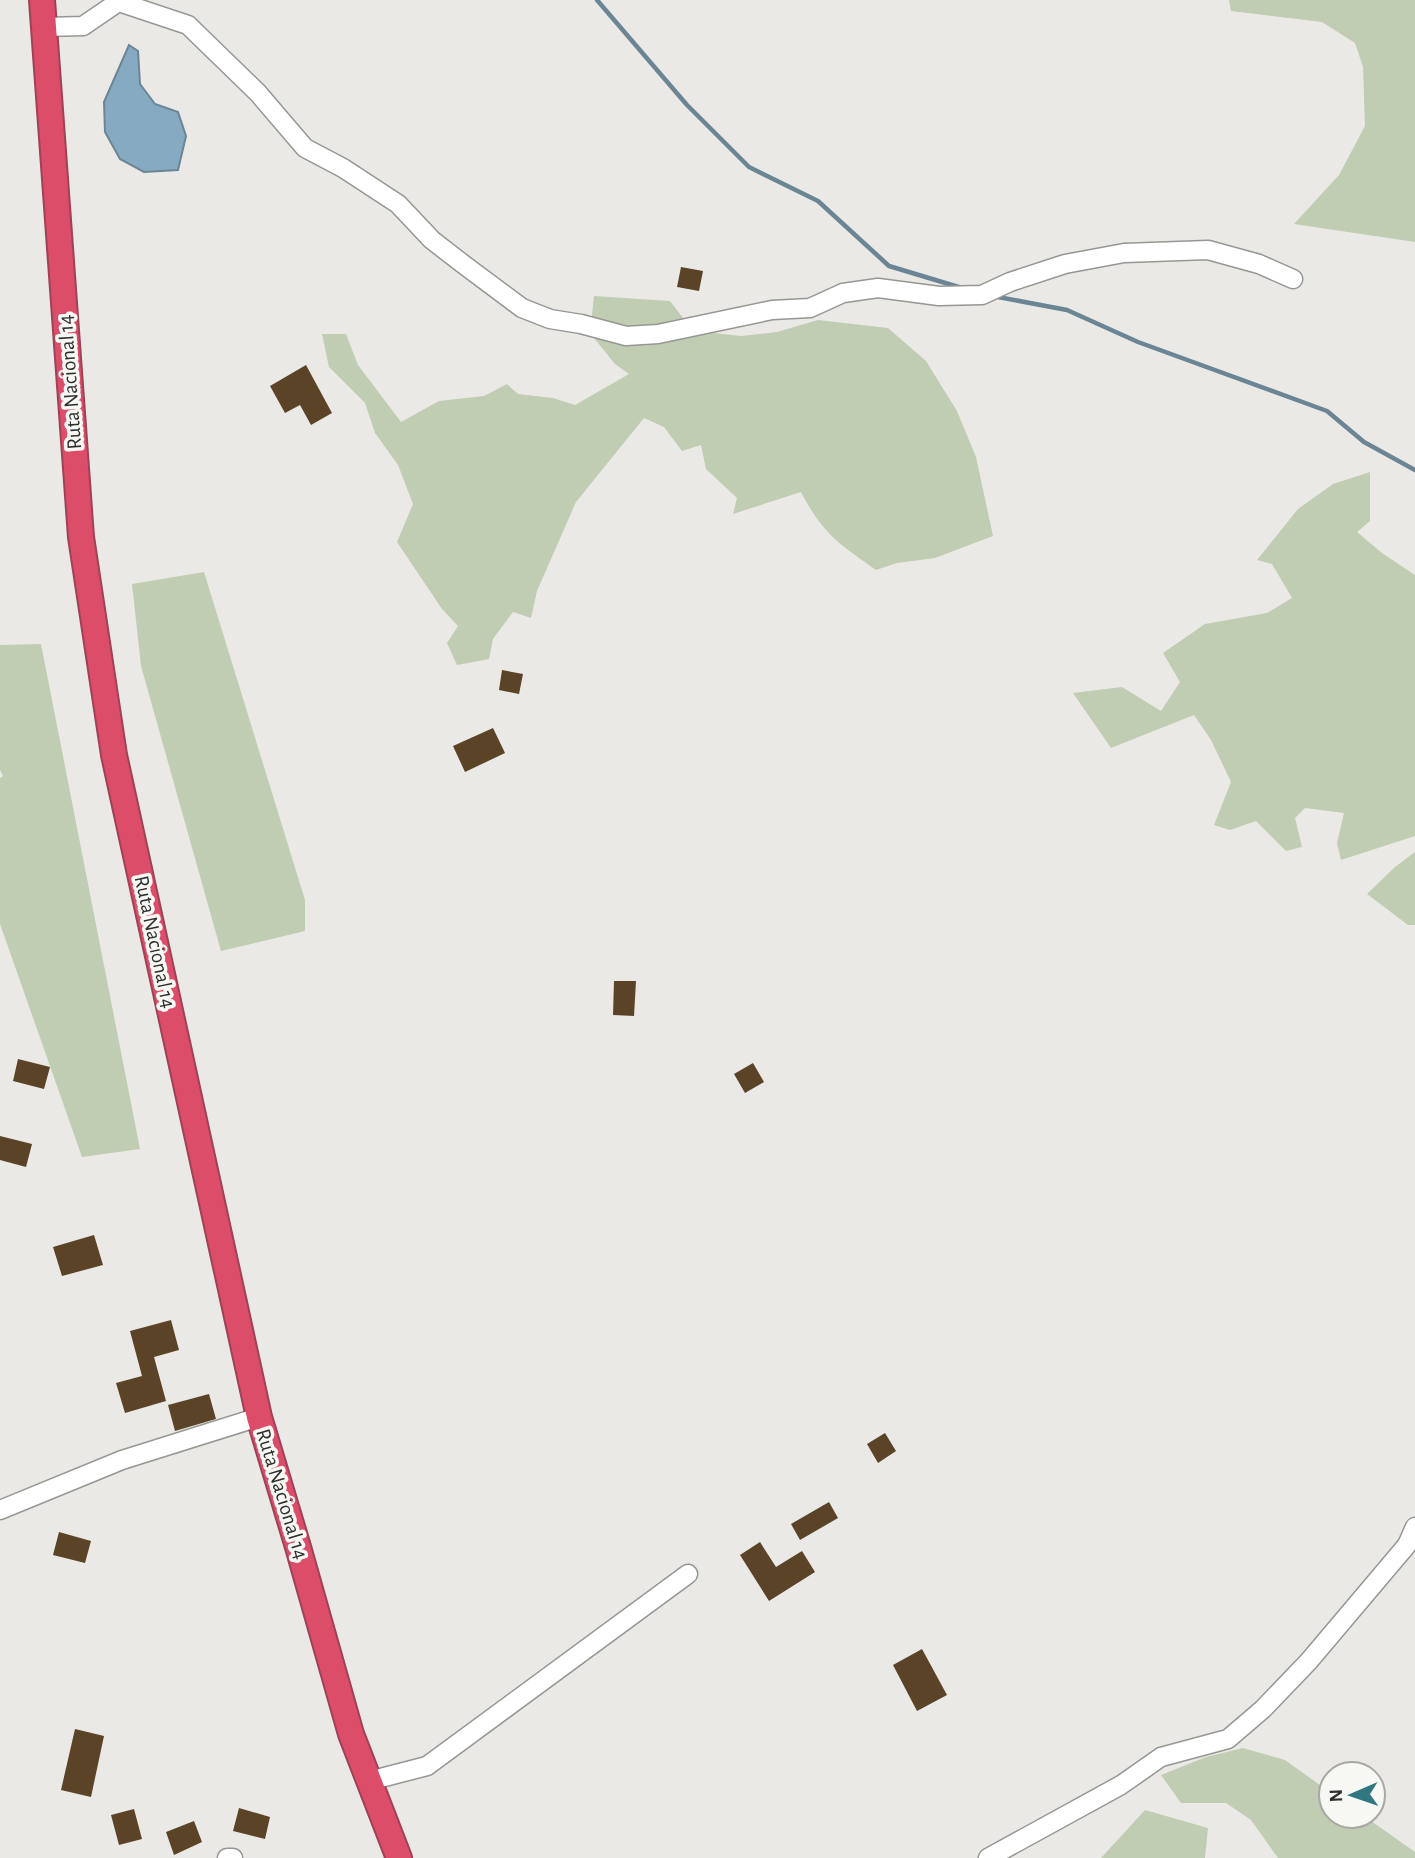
<svg xmlns="http://www.w3.org/2000/svg" width="1415" height="1858" font-family="'Alegreya Sans',sans-serif">
<rect width="100%" height="100%" fill="#eae9e6"/>
<path fill="#c0cdb3" d="M1229 0H1415V242L1294 224 1339 175 1365 126 1363 67 1355 43 1322 22 1231 11Z
M594 296 670 301 686 322 713 333 741 336 777 332 818 320 888 328 926 361 957 411 976 457 993 536 935 558 897 563 876 570C838 543 823 534 801 492L733 514 737 498 706 469 701 445 682 451 664 427 644 418 576 502 537 591 531 618 513 612 493 639 489 659 457 665 447 643 458 626 442 609 397 542 413 504 398 465 375 433 365 403 329 367 322 334H346L358 365 401 422 439 401 484 396 507 384 518 394 553 398 575 405 629 374 615 364 590 333Z
M1370 472V521L1357 532 1382 553 1415 575V836L1341 860 1337 843 1344 813 1305 808 1295 818 1302 847 1286 851 1256 821 1230 830 1214 825 1231 782 1211 740 1194 715 1111 748 1073 693 1122 687 1161 711 1180 682 1163 653 1205 624 1267 613 1292 598 1272 564 1257 560 1298 509 1333 484Z
M204 572 305 900V931L221 951 141 666 132 584Z
M41 644 140 1149 82 1157 0 924V778L3 776 0 770V645Z
M1415 852V925H1408L1367 894 1395 867Z
M1243 1748 1285 1760 1331 1793V1816H1364L1415 1852V1858H1278L1251 1820 1226 1803H1181L1161 1775 1206 1757Z
M1145 1810 1208 1828 1205 1858H1101Z"/>
<path fill="#86aac2" stroke="#6c8595" stroke-width="2" d="M129 45 138 51 140 84 155 104 178 112 186 136 178 170 144 172 120 159 105 132 104 102Z"/>
<g fill="none" stroke-linecap="round" stroke-linejoin="round">
<path stroke="#6c8595" stroke-width="4.5" d="M597 0 687 105 749 167 818 201 889 266 962 288
M998 297 1067 310 1138 342 1327 411 1364 442 1415 470"/>
</g>
<path fill="#5b4327" d="M681 267 703 271 699 291 677 287Z
M306 365 332 413 311 425 300 405 285 413 270 386Z
M502 670 523 674 519 694 499 690Z
M493 728 505 753 465 772 453 746Z
M614 981H636L634 1016 613 1015Z
M18 1059 50 1067 44 1089 13 1081Z
M753 1063 764 1082 745 1093 734 1074Z
M0 1136 32 1144 26 1167 0 1160Z
M94 1235 103 1265 62 1276 53 1247Z
M171 1320 179 1350 154 1357 166 1401 125 1413 116 1383 142 1376 130 1331Z
M209 1394 216 1419 175 1431 168 1405Z
M885 1433 896 1451 878 1463 867 1444Z
M829 1502 838 1518 800 1540 791 1524Z
M59 1532 91 1541 85 1563 53 1555Z
M760 1542 776 1567 802 1551 815 1572 769 1601 740 1555Z
M922 1649 947 1695 917 1711 893 1665Z
M75 1729 104 1736 91 1797 61 1790Z
M239 1808 270 1817 265 1839 233 1831Z
M134 1809 142 1839 119 1845 111 1815Z
M194 1821 202 1842 174 1855 166 1832Z"/>
<g fill="none" stroke-linecap="round" stroke-linejoin="round">
<defs>
<path id="minor" d="M119 2 188 25 258 93 305 148 343 168 398 204 432 240 463 264 522 308 550 319 581 324 626 336 658 334 772 310 810 308 843 293 878 288 939 296 982 295 1010 282 1065 264 1124 253 1208 250 1259 264 1293 279
M45 27 83 26 121 0
M0 1510 122 1460 259 1417
M369 1781 427 1766 688 1574
M227 1858H233
M988 1858 1121 1785 1161 1757 1228 1739 1263 1709 1309 1661 1407 1545 1415 1527"/>
<path id="highway" d="M42 0 81 537 114 755 259 1417 298 1547 351 1734 399 1858"/>
</defs>
<use href="#minor" stroke="#969693" stroke-width="21"/>
<use href="#highway" stroke="#9f4255" stroke-width="28"/>
<use href="#minor" stroke="#fff" stroke-width="18"/>
<use href="#highway" stroke="#dc4d6a" stroke-width="24"/>
</g>
<g text-anchor="middle" dominant-baseline="central" stroke-width="7" stroke-linejoin="round" paint-order="stroke">
<g font-size="21" fill="#2e2e2d" stroke="#f7f7f4">
<text transform="translate(70 382) rotate(-94)">Ruta Nacional 14</text>
<text transform="translate(155 942) rotate(78)">Ruta Nacional 14</text>
<text transform="translate(282 1494) rotate(73)">Ruta Nacional 14</text>
</g>
</g>
<g transform="translate(1352 1795) rotate(268)"><circle r="33" fill="#f7f7f4" stroke="#a7a7a4" stroke-width="2"/>
<path d="M0-5L12 26L0 18L-12 26Z" fill="#307782"/>
<text y="-10" font-size="19" font-weight="bold" text-anchor="middle" fill="#2e2e2d">N</text>
</g>
</svg>
